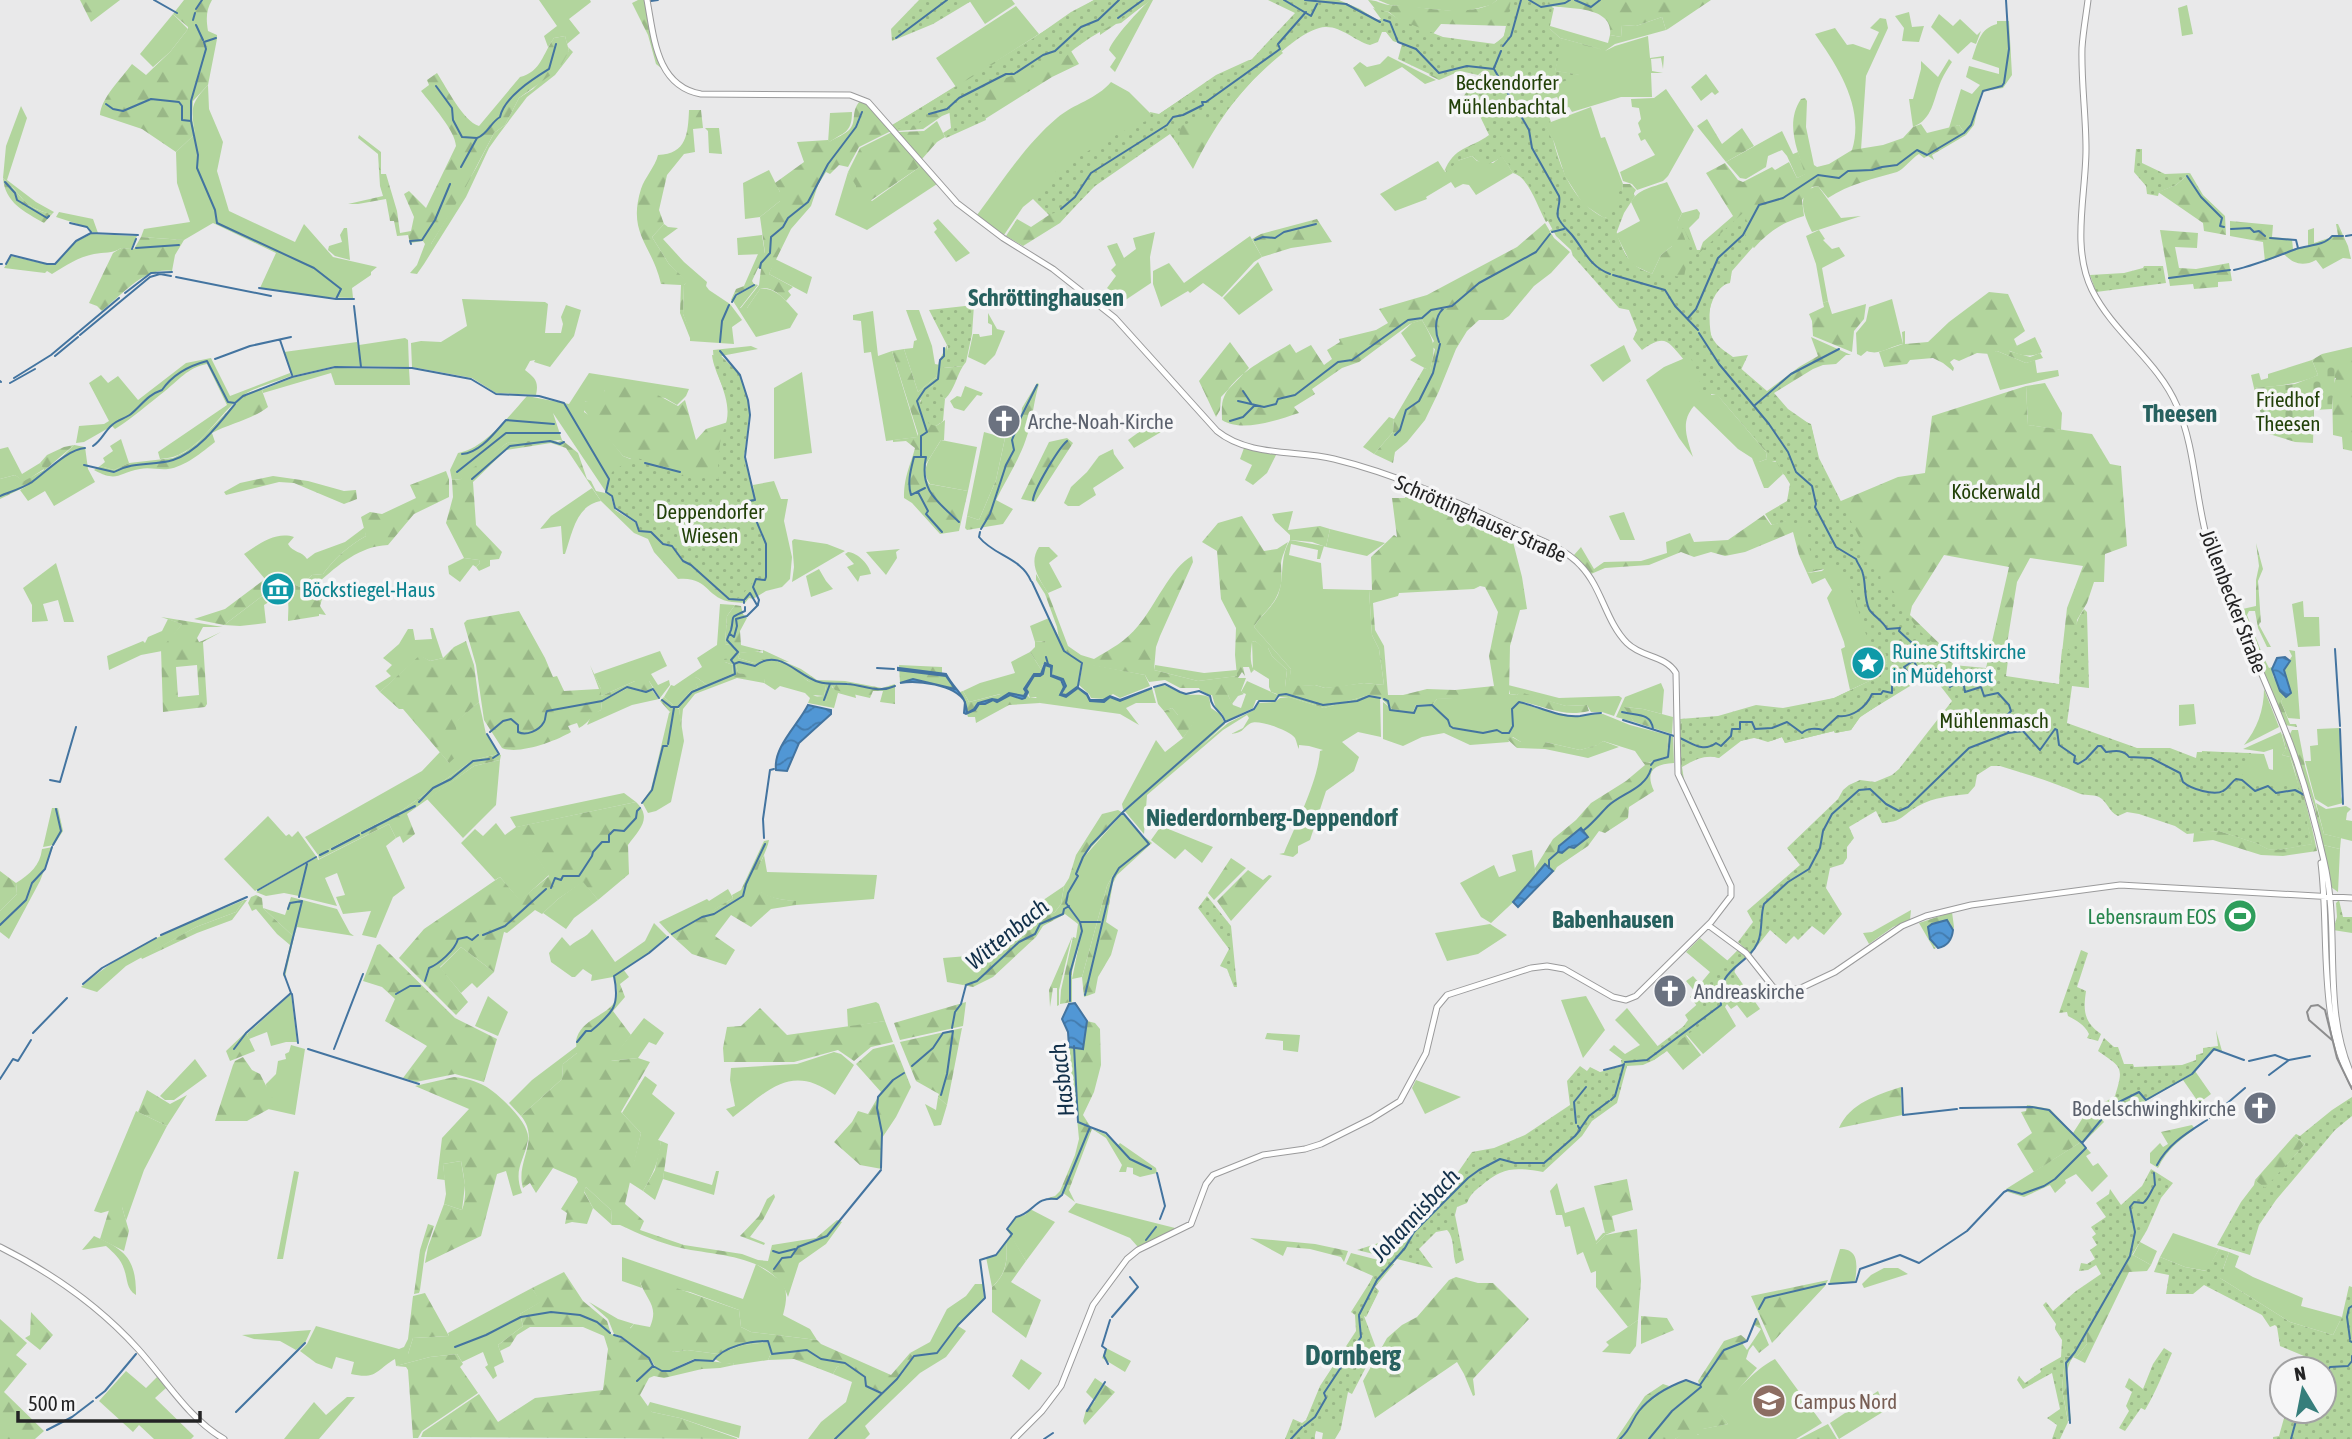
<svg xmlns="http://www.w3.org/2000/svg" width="2352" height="1439" font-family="'Asap Condensed',sans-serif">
<defs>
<pattern id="forest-firs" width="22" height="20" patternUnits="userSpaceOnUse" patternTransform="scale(1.75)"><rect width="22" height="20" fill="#b2d59d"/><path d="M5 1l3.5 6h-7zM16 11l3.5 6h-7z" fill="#99b787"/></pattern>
<pattern id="cemetery-stones" width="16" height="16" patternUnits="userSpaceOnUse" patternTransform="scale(1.75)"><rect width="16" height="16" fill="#b2d59d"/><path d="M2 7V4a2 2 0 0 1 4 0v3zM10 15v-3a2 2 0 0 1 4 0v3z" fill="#99b787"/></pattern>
<pattern id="park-dots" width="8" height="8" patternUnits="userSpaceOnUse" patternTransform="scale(1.75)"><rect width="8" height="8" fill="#b2d59d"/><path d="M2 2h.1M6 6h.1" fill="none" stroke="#99b787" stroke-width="1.8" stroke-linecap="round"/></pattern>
<pattern id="water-waves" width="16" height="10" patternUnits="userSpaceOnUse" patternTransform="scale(1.75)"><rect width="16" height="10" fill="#5197d5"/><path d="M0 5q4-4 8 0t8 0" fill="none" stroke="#437bad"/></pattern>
</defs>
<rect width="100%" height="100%" fill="#e9e9ea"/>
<path fill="#b2d59d" d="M539 0H590L591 2 569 19 580 33 567 44 565 36 554 38 548 47 544 36 557 26Z
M969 0H1012L1015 4 985 24Z
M1150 0H1153L1115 72 1110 67 1116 58 1109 50C1113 38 1140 9 1150 0Z
M1378 0H1497L1491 5 1462 12 1390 5Z
M2187 5 2193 34 2182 36 2178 8Z
M1016 6 1039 34 956 87 936 58Z
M1549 6 1554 8 1550 26 1608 43 1610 35 1621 37 1622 25 1636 26 1662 17 1666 30 1615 44 1605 51 1615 46 1648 36 1650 58 1664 56 1663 69 1661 58 1651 59 1652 71 1663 73H1651L1652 97H1621L1572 112 1569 107 1563 109 1557 97 1544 101 1551 122 1591 107 1601 138 1605 137 1623 184 1622 191 1610 217 1604 218 1583 204 1565 176 1554 142 1545 125 1541 90 1552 83 1579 75 1555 71 1562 39 1604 50 1560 38 1549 28Z
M1909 12 1912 27 1924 26 1919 42 1902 41 1904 28 1895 16Z
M173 14 188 29 170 52 153 67 140 54Z
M1939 14 1953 26 1960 19 1977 35 1981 31 1976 44 1971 42 1958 54 1931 27Z
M1880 18 1886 19 1888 28 1866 76 1861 150H1852C1865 108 1838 67 1815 34L1835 28 1847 45 1853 44 1870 50 1879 32 1870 28Z
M1997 21H2009L2012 75 2003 88 1985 91 1981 94 1974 125 1966 135 1959 125 1949 128 1961 89 1972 94 1980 85 1966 77 1969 66 1999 74V68L1972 59C1978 43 1979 29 1997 24Z
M568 47 573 52 555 75 527 97 499 134 489 148 466 197 424 264 417 274 410 273 417 265 425 244H431L476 168 494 133 505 125 519 98 533 89 569 51Z
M1388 56 1436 80 1425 84 1402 67 1365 87 1353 68 1360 62 1367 67 1380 64Z
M1949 59 1952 62C1948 68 1944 74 1941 81 1933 100 1933 119 1913 127L1909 99H1913L1921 69V61L1938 77Z
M1706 74 1719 92 1715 95 1712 92 1701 101 1691 87Z
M1111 82 1129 92 1154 117 1054 208 1046 212 1033 199 1023 207 1004 235 977 215C1002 182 1025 145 1057 118 1073 104 1097 99 1111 82Z
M208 85 209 109 223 142 217 171 229 211 295 242 304 224 333 257 377 267 371 272V275L352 288 353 298 318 297 260 288 276 253 213 223 184 240 141 237 144 229 190 222 177 183 176 152 195 134C191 109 190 104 208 85Z
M1666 89 1694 130 1668 176 1663 181 1637 190 1632 184 1623 181 1620 172 1655 155 1645 139 1641 141 1638 134 1641 132 1638 123 1641 119 1639 108 1632 107 1631 99 1654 98Z
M21 106 27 118 7 180 36 202 54 212 52 214C21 207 24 196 3 178L6 146Z
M852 112C852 134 843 132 828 143L830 113Z
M705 128H719L722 154 709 153 708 131Z
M1782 131 1793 154 1798 152 1806 174 1797 178 1787 156 1782 150 1768 156 1766 167 1746 179 1740 178 1726 162Z
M1472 156 1477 161 1493 163 1502 156 1513 173 1476 195 1469 185 1463 184 1455 188 1451 182 1426 197 1427 199 1395 211 1380 194 1438 161 1445 172 1457 161Z
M921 166 937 184 867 230 835 215 848 172 855 182 857 190 872 201Z
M769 170 780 192V201L760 217 745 219 743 183Z
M1667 182 1682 213 1678 221V226L1672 246 1661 255 1652 274 1631 264 1616 234 1640 221 1631 202C1638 189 1653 187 1667 182Z
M1818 186 1841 218 1861 216 1812 232C1804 216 1794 191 1818 186Z
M59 212 93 219 98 233 91 232 87 227 56 217Z
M938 219 970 253 956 262 934 232 937 229 933 223Z
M664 224 668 227 678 228 663 239 684 262 707 282 706 286 709 290 730 304 742 320 732 327 734 344 690 341V338H692L683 314 684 285 687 282 669 264 652 237Z
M344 228H347L350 260 335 256 328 250 329 246 342 242 340 235Z
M1819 230 1825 239 1823 240 1832 249 1839 247 1845 256 1822 268 1828 301 1823 303 1816 264 1806 236Z
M1155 232 1150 257 1151 283 1124 301 1107 288 1116 276 1111 270 1116 265 1107 246 1117 243 1124 258 1136 249 1133 238Z
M91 234 137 236 131 249 121 248C112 254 104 252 94 254 78 257 65 266 52 274L47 271 45 273 4 268 11 256 49 265 55 264 76 242Z
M762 235 765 254 738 255 737 238Z
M1250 236 1262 257 1254 262 1222 297 1203 283 1190 293 1188 291 1161 307 1153 284V271L1169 263 1184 283Z
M775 259 812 277 807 294 769 274Z
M1258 262 1273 290 1239 315 1223 298Z
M754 284 758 285 740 308H747L760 289C777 286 788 304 798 314L790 328 756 337 733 301 740 292Z
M462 299 545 302 548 304 545 333H561L563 324 561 317 566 305 581 310 574 336 550 367 534 362 535 360 530 361 525 370C535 378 539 381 536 395L496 393 472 378 412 367 411 343 421 341 441 342 467 326Z
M1892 299 1903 344C1890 346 1880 356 1867 351L1861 356 1857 354 1856 333 1866 321 1869 307Z
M906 310H919L932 346 935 364 940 365 936 377 918 392 904 349 913 348 914 341 917 340Z
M873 311 878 356 892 351 918 437 886 441 871 352 864 353 861 321 853 320V315Z
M988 313 997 329 1005 331 995 355 985 365 968 357 973 334H979L980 337 992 335V325L988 323Z
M1422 320C1435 343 1436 345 1430 371L1410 360 1416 356 1401 333 1412 323Z
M2035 337 2042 352C2031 358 2020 356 2008 350Z
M405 338 408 340 409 367 335 366 292 376 284 352 357 342 360 357 359 345Z
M1685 341 1711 395 1716 394 1720 398 1766 452 1767 459 1759 462H1778L1783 474 1768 488H1764L1752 458 1738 449 1694 406C1680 422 1687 438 1693 457L1679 438 1646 380 1664 367 1685 358Z
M1624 345 1631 361 1603 382 1590 365Z
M751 346 758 349 721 356 740 375 748 400 749 415 744 457 756 501 753 485 774 481 781 499H788L784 521 792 557 790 579 782 587 766 591 753 599 749 598 745 603 732 602 692 565 683 561 673 546 663 544 650 531H639L637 522 616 509 612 496 606 492 553 413 562 440 507 443 461 479 452 480 450 470 458 453C483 450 510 415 527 396L569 404 589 373 689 389 686 396 677 405 665 398 605 390 601 400 593 403 585 401 584 412 592 417 623 456 645 465 724 429C736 401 714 379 713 350Z
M1997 351 2026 363 2035 360 2037 373 2058 370 2059 376 2000 390 1987 353Z
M211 358 230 396 290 373 291 376C276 382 254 387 241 397 214 418 197 458 160 459L158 452 227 405 207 364C187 368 179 380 165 391 148 404 133 418 115 429L112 426 84 442 76 443 79 426 104 424 109 421 89 383 101 375 108 383 118 376 138 400 186 363Z
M2312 360 2318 375C2298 385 2276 386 2254 388L2251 375 2259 373 2261 380 2268 378V374Z
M335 368 409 369 410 385H335L331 373 263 393 262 390 292 378Z
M802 372 812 453 774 459V388Z
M2045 383 2062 413 2061 430 2028 425 2026 386Z
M965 386 983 393 981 396 977 395 964 411 954 408 950 401 957 396 961 397Z
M1389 417 1394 419 1393 432 1374 454 1363 447Z
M1146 427 1161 432 1134 448 1128 440Z
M984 432 1005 438 996 480 979 520 967 516Z
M121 439 129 463 114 470 100 466 105 462 103 458 113 451 110 446Z
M941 440 977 447 968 491 930 484C918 468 933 455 941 440Z
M74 445 85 447 88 469 95 482 54 506 45 491 28 501 20 490C39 480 59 460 74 445Z
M8 447 22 474 40 463 44 469 24 482 15 475 0 479V449Z
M1244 448 1277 453 1267 473 1253 485 1245 480 1252 465 1240 459Z
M1113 449 1114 454 1124 468 1093 488 1096 495 1079 506H1068L1064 503 1071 487 1087 472 1099 456Z
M592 488 601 501C576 505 572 534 565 554H563L561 526 540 529 551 516Z
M1624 512 1635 540H1620L1609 516Z
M365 527 366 536C348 546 335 558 323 574L312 575 300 587 280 579H265L244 554C259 544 276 531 294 537L288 544C293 553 302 551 307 559L315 553 345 542Z
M1330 529 1385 543 1367 556 1326 547Z
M794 539 827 544 845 551 792 582 794 567 792 541Z
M1290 540 1324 546 1320 559H1317L1318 550 1291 544 1289 555 1321 563 1323 589 1369 590 1372 635 1379 649 1384 685 1364 683 1338 687 1325 688 1315 685 1288 687 1291 669 1254 627C1260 616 1272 608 1278 595 1285 577 1279 558 1290 540Z
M1039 547H1049L1058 556 1049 563 1062 587 1048 593C1039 579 1028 563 1039 547Z
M900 549 896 552 897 558 886 575 866 552Z
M848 552C858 553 869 564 871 574L860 576 858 582 847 567 854 564 845 554Z
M464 558 479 560 480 563 476 567 473 565 460 582 449 574 448 566Z
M1834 559 1886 653 1887 663 1876 678 1850 690 1841 649 1845 647 1844 642 1827 598 1832 590 1825 578 1812 584 1807 573 1822 571Z
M56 563 74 622H64L58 600 43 604 48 621 32 622V605L23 588Z
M819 569 826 581 833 589 811 597 806 576Z
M270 590 272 600 264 605 266 623 240 626 224 625Z
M2303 601 2304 617H2319L2320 646 2298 647 2292 604Z
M720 604 735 605 727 616 725 644 734 646 738 652 735 657 725 662 733 665 732 674 707 685 696 677 695 679 698 688 691 691 678 705H673L664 697 671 685 674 686 702 667 697 658 717 645Z
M1049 618 1068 654 1082 663 1078 687 1066 695 1061 694 1066 688 1062 679 1058 677 1064 688 1060 695 1067 696 1078 688 1087 695 1090 701 1104 702 1110 697C1125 704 1137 694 1152 688L1156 703H1136L1126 708 1139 725 1120 714 1040 703 1036 697 1030 698 1026 689 1034 676 1043 674 1044 665 1051 667 1050 675 1055 676 1051 674 1052 666 1049 665 1045 641 1035 642 1030 626Z
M168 619 182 624 162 651 141 655 109 670 107 656 143 641 145 643 148 637 162 631Z
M430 628H433L443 658 430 661 420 656 380 692 375 686 391 676 386 671 392 665 383 658 399 644 408 629H413L415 640 432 639Z
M1255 641 1263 647 1268 648 1272 656 1287 670 1285 687H1269V679L1253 669 1252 642Z
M763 650 789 662 774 660 787 665 808 681 826 686 824 696 813 695 826 701 830 686 835 689 855 693 856 698 838 693 834 708 808 703 810 698 805 693 780 686 775 690 764 683 765 680 738 673 736 665 737 662 755 667 766 661 754 663 738 658 740 653 754 651 763 653Z
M2289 650 2295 651 2300 719 2288 718 2281 702 2284 696 2290 694 2284 669 2292 656Z
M660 651 667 666 651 674 658 685 669 680 670 685 660 698 649 681H635L601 696V689L594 674Z
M1030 652 1042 671 1041 674 1031 677 1024 690 1026 692 1024 697 1012 693 1002 697 1000 694 969 702 963 691 980 683 1015 673 1011 662Z
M1083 663 1145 675 1150 686 1120 698 1113 694 1104 699 1091 698 1089 694 1079 685Z
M1155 665 1204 673 1237 670 1238 676 1198 681 1154 670Z
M1247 681 1278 695 1275 700H1256L1253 708 1226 721 1221 712 1216 709 1212 695H1228L1233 705 1241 708 1246 694 1241 692Z
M1661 683 1664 690 1662 714 1643 709 1625 707 1634 722 1616 717 1625 697Z
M1162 685C1171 686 1176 693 1185 694 1194 696 1199 693 1209 697L1211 708 1220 714 1225 724 1200 747 1228 723 1254 710 1257 703 1275 702 1280 698 1289 697 1324 708 1369 695 1380 697 1381 737 1358 732 1342 742 1359 757 1354 771 1326 791 1310 840 1298 846V853L1293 857 1279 854 1284 853C1296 824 1318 781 1320 751L1323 750 1309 746 1299 745V749C1297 746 1297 742 1295 738 1291 731 1259 719 1251 723 1241 729 1245 732 1231 734L1243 728 1249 718 1247 715 1223 730 1147 795 1144 834 1123 809 1122 804 1156 740 1165 752 1183 738 1194 721 1178 715 1172 708 1164 711 1158 704 1154 688Z
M1508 685 1559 698 1619 696 1622 698 1614 716 1602 712H1591L1587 705 1566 706 1520 693 1517 695 1510 694Z
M630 687 646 691 651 689 659 699 632 705 587 725 592 714 601 710 602 701Z
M2264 689 2279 727 2244 745C2257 729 2264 710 2264 689Z
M1485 696 1516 697 1522 703 1539 709 1578 717 1589 714H1603L1630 725 1668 735 1667 756 1648 763 1642 761 1635 751 1603 741 1598 745 1580 750 1545 742H1521L1513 737 1508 739 1509 742 1470 745 1444 733 1422 737 1403 746 1383 739V702L1392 709 1414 711 1416 705 1433 704 1437 699Z
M479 702 486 734 497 750 498 754 473 760 401 811 318 855 305 837 422 771 440 752 449 763 454 723Z
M2194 704 2196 724 2179 726V705Z
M675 708 679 709 684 741 671 802 656 811 648 813 642 802 651 789 669 713Z
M2340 728 2341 800 2343 792V803L2328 807 2315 799 2305 761H2311L2310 746 2318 745 2317 729Z
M2281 732 2286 750 2282 755 2290 757 2300 790 2294 788 2277 792 2267 785 2258 790 2237 778 2231 780 2220 793 2236 780C2246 781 2249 789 2258 792L2266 787 2275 794 2297 792 2301 795 2312 844 2277 850 2268 849 2256 843 2219 831 2194 833 2199 790 2209 792 2200 788 2202 751 2264 754 2269 769 2273 770V749L2264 752 2243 749Z
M500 760 496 805 463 838 427 799 474 766Z
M624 793 636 802 517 827 549 875 520 901 500 877 495 880 461 843 475 829 483 836 496 823 505 835 516 827 510 817Z
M2316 803 2326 809 2346 806 2351 809 2347 813 2346 820 2352 821V841L2324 834Z
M52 808H58L63 831 54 845 43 847Z
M1123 813 1141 834 1152 843 1117 875H1113L1107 886 1082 977 1072 979 1082 930 1081 922 1067 903 1068 894 1079 876 1077 873 1084 857Z
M268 816 286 836 289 834 292 837 298 831 316 856 255 891 224 859Z
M389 824 396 838 386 846 405 888 393 897 376 938 362 935 371 911 343 914 336 897 345 895 337 873 325 878 337 906 300 897 306 869 299 896 284 893 266 896 256 892 317 857 318 860Z
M1161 826 1213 847 1202 863 1185 849 1175 859 1151 840Z
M2323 845 2340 849 2338 892 2331 887Z
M53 847 40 881 9 939 0 932V911L17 894 16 883C30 874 40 866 42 849Z
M1532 850 1536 876 1522 894 1491 923 1481 917 1460 883 1494 865 1499 877 1516 871 1512 855Z
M764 855 767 872 877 875 874 899 796 905 795 901C784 900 757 898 754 883 753 874 761 863 764 855Z
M583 881 598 900 574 918 566 929 543 913 558 899Z
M1064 886 1061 904 1055 912 1039 920 974 978 963 985 947 982 943 958 980 955 991 950 1016 929 1033 907Z
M728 889 733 898 677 933 671 935 659 922 707 899 709 901Z
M291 897 337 909 350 933 354 936 297 927 294 937 263 908 285 915Z
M244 900 236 912 196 927 126 966 97 992 81 987C127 946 187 924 244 900Z
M1911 910 1910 920 1893 927 1869 944 1863 933 1872 932Z
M654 923 667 936 650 952 613 977 591 981 592 975 583 969 575 977H572L551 962 549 953 562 937 570 946C577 939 587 938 592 929L615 962 645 941Z
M1490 924 1507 935 1478 954 1447 961 1435 933Z
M1700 938 1728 961 1738 950 1741 952 1721 1004 1683 1027 1688 1020 1685 1015 1702 1000 1686 981 1693 976 1700 984 1710 972 1686 952Z
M461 947 494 972 477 988 472 983 461 993 440 968Z
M1733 970 1760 1009 1747 1018 1737 1005 1731 1009 1727 1004 1725 1007 1736 1026 1703 1054 1685 1033 1699 1022Z
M291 994 297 1042H286L271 1046 267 1032 249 1039 247 1034Z
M488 996 508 1012 498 1036 475 1026Z
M1586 996 1605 1030 1583 1058 1561 1000Z
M876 1002 879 1004 885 1021 848 1027 847 1009Z
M1627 1008 1660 1049 1651 1056 1624 1061 1609 1050 1614 1045 1625 1054 1640 1045 1615 1020Z
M644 1018 664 1033 656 1045 649 1042 638 1058 610 1061Z
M1267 1033 1300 1035 1298 1052 1283 1050V1041L1265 1039Z
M291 1045 305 1049 295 1115 268 1109 266 1084 276 1074 278 1061 286 1059 285 1054 289 1052Z
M577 1046V1053L563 1064 562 1079 521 1116 509 1103 532 1080Z
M834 1052 841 1054 854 1065 835 1095C791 1063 769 1090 733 1117L726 1109 735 1106 730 1080 731 1068 797 1064Z
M195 1059 207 1076 174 1100H165L160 1096Z
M2195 1071 2211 1094 2199 1103 2183 1080Z
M645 1076 657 1085 652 1094 675 1113 658 1140 661 1141C659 1161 653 1174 643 1191L629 1182 641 1133 622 1113Z
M1416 1080 1461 1097 1425 1114 1412 1088Z
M938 1097 947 1105 941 1125 934 1126 925 1104 936 1110Z
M136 1111 167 1126 144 1170 126 1221 122 1207 101 1213 94 1211Z
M1092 1129 1105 1134 1118 1145 1120 1143 1156 1168 1157 1173 1140 1177 1133 1174V1168L1127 1167 1126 1172H1119L1122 1165 1106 1138Z
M2081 1142 2091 1153 2086 1156 2093 1166 2098 1163 2108 1176 2092 1192 2076 1174 2065 1180 2066 1183 2055 1193 2050 1185 2024 1197 2008 1192 2006 1189Z
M461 1161 465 1185 462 1210 444 1204 446 1194 443 1164Z
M294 1171 299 1172 283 1259H277Z
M664 1171 712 1185 716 1171H719L714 1195 663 1179Z
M1557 1183 1565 1213 1584 1207 1596 1241 1603 1233 1615 1231 1605 1235 1596 1244V1271L1591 1273 1583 1252 1577 1255 1570 1226 1565 1227 1562 1215H1556L1550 1191Z
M586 1187 611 1210 612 1225 593 1208 584 1191Z
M1076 1203 1179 1229 1138 1247 1130 1238 1068 1212Z
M1030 1209 1055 1222 1026 1261 1007 1230 1016 1217 1025 1215Z
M2173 1233 2219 1249 2207 1271 2185 1267 2160 1257Z
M94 1236C126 1250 136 1259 136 1295 126 1289 128 1280 124 1269 121 1259 114 1253 106 1246L82 1250Z
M1006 1241C1008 1261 1006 1274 992 1287L986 1257 996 1256Z
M2140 1242 2157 1251 2151 1265 2133 1255Z
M1840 1249C1860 1249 1857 1266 1855 1282L1829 1284Z
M2229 1252 2239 1256 2235 1267 2253 1277 2303 1298 2301 1306 2342 1317 2333 1335 2290 1322 2220 1278Z
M622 1257 743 1299 756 1264C781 1281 792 1282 783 1315L810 1329 817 1340 751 1332 741 1327 739 1310 690 1292 640 1282 642 1288 622 1281Z
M1884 1268H1898L1908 1274 1864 1288 1862 1284 1871 1275Z
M975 1284H983L984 1299 958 1326 966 1331 946 1357 920 1373 865 1426 870 1434 865 1439H808L821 1422 846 1402 852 1382 833 1374 837 1367 845 1363C858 1371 864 1375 871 1389L881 1394 902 1374 913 1357 910 1353 930 1342 947 1309 966 1296Z
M532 1288 541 1302 520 1314 523 1326 498 1345 504 1362 494 1367 497 1376 493 1379 485 1367 488 1365 483 1352 462 1362 457 1354 430 1357 396 1366 395 1359C376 1370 377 1380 351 1374L354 1362 336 1357 332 1369 316 1363 300 1351 307 1344 316 1326 399 1349V1351L408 1354 413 1338 449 1336 448 1333Z
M589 1302 618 1319 634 1324 630 1328 674 1352 687 1350 718 1354 743 1345 768 1342 771 1353 768 1360 734 1365 733 1363 723 1364 715 1359 707 1362 694 1359 670 1370H662L656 1368 650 1358 621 1336 614 1334 608 1319Z
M1638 1320 1636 1346 1630 1354 1602 1352 1609 1345 1606 1342Z
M311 1330 305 1343 296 1350 280 1341 254 1339 242 1335Z
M1106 1348 1131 1361 1125 1372 1102 1358Z
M1021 1359 1042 1373 1029 1390 1012 1376Z
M1775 1359 1822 1423 1796 1439H1675L1688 1430H1695L1698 1435 1702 1434V1429L1728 1424 1716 1409C1739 1392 1750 1372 1775 1359Z
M126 1371 146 1388 157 1377 166 1388 155 1398 194 1436 191 1439H154L139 1425 133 1432 99 1401Z
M1686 1380 1701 1386 1672 1410 1649 1439H1621C1632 1428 1633 1416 1640 1409 1643 1406 1646 1404 1648 1400L1654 1399 1665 1388Z
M1878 1391 1886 1410 1839 1439 1830 1423Z
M347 1397H355L319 1439H284L314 1402 326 1415Z
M650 1402 741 1426 739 1438 680 1418 652 1412 647 1408Z
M1322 1408 1340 1426 1341 1429 1335 1439H1322L1323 1433 1316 1431 1314 1439 1305 1427Z"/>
<path fill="url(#forest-firs)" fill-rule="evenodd" d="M80 0H120L91 22Z
M184 0H212C206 10 206 19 208 31L217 35V39L208 85 193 101 192 117 195 134 176 152 142 129 100 115C101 98 121 79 132 64L146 75 170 52 188 29V27L173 14Z
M638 0H645L661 68 656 64 648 35 632 3Z
M1094 0H1150L1121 23 1116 24 1100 35V31L1090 33 1071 51 1079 64 1052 77 985 119 964 107 942 116 923 129 897 131 893 125Z
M1368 0C1377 0 1381 4 1389 5 1396 6 1404 5 1411 6 1433 10 1480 16 1497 0H1711L1668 29 1666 30 1662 17 1636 26 1622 25 1621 37 1610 35C1614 5 1566 9 1549 6V28L1560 38 1604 50 1562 40 1555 71 1579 75 1552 83 1541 90C1543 101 1542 113 1545 123 1547 130 1553 136 1554 143 1562 173 1575 204 1605 218L1610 217 1622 191 1623 184H1630L1636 190 1614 225C1623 250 1624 264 1652 274L1661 255 1672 246 1667 236 1677 229 1678 221 1682 213 1697 209 1700 213 1699 218 1689 228 1697 250H1700L1703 242 1733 216 1706 173 1725 163 1738 180 1743 182 1772 167 1775 170 1789 162 1797 178 1805 174C1797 149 1785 123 1801 99L1805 98 1807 101 1806 127 1814 165 1817 167 1829 164 1852 150 1883 145 1903 138 1913 127 1921 124 1927 133 1959 125 1966 135 1932 155 1934 160 1928 156 1924 158 1919 154C1912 158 1903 170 1897 172 1873 179 1849 184 1828 198L1818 186 1812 187 1802 200 1804 216C1783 222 1768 232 1754 248L1752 246 1731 271 1730 283C1706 288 1708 321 1712 340L1563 228 1551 232 1550 230 1557 228 1549 220 1546 222C1538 208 1529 177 1513 173L1502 157C1489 165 1483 167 1472 156L1457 161 1444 172C1454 146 1470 149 1489 135L1494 139 1486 68 1478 75 1460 71 1439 80 1429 75 1433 68 1405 44 1394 41 1386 32 1425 47 1494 44 1503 38 1507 26 1441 24 1433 34 1400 21 1389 12 1376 10Z
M565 36 569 51 559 69 519 98 505 125 494 133 462 194 431 244H425L423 241 410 243 408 235 397 236 394 221H390L386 199 358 204H348L383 196 380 186 378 154 358 138 359 135 381 152V174H386L397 211 400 233 411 231 414 217 404 194 409 191 426 208 456 146C455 130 431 104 421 91L429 85 427 80 437 73C447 88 463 121 479 126L520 77C541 72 543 53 554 38Z
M1279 49 1283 53C1240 88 1217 121 1193 169L1169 131 1096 183 1060 223 1023 246 1006 236 1017 219 1031 227 1049 215 1046 212 1054 208 1131 128 1158 115 1216 75 1249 60 1258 66Z
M861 100 867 103 891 131 859 147 848 167 839 165 830 174 826 172 818 185 811 206 791 229 769 274 793 287 788 291 791 295 786 301C779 294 771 286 760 289L747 308 740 309 759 285 761 269 758 268 752 281 754 284 740 292 733 301 731 300 736 289 744 286 758 254 765 253 760 217 780 201V192L775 183 804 162 797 142 828 140 829 142C835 138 846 134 850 129 857 120 850 111 861 100Z
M689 110H701L703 128 693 129 695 152 684 154 667 175 659 210 664 224 652 237 669 264 688 282 684 285 683 314 693 338H690L680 313 681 285 661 284C652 244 627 234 641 189 645 177 655 167 658 155 687 154 688 133 689 110Z
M1707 119 1722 144 1742 128 1754 146 1726 162 1697 126Z
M937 121 945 137 937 142 922 159 898 132 924 131Z
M892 132 921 166 870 201 856 194V186L848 172 860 148Z
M2190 173 2203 195 2225 216 2226 235 2204 231 2203 223 2158 192 2176 185Z
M3 178C23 196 23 208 52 214L44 223C25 212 5 203 3 178Z
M1317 219 1332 242 1291 248 1262 257 1252 239 1261 234Z
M2230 221 2273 225 2272 237 2292 239 2293 249 2308 246V230L2314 228V243L2338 235 2336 224H2338L2348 246 2351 259 2343 258 2323 269 2316 260C2303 267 2293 264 2284 254L2265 262 2263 242 2230 236Z
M1545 223 1554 238 1570 252 1551 273 1534 286 1509 316 1503 320H1479L1467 331 1456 349 1439 391 1425 420 1407 442 1395 452 1393 463 1374 454 1393 432 1394 419 1424 368 1430 370 1435 349 1431 346 1434 341 1422 320 1410 324 1359 362 1342 368 1312 389 1315 394 1294 407 1299 413C1277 420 1242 433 1222 420 1222 413 1221 403 1224 397 1233 375 1270 356 1290 344L1296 353 1311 345 1324 365 1332 359 1327 350 1340 342 1339 339 1376 330 1388 323 1379 309 1427 295 1517 247Z
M2160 230 2198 233 2197 248 2175 247 2179 268 2196 269 2229 263 2232 281 2218 282V287L2194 289 2193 284 2170 286Z
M141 237 184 240 175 255 172 271C144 267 123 294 102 311L97 306 89 303 113 253 121 248 134 249Z
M1989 292 2008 294 2025 331 2014 339 2017 346 2009 351 2030 357 2040 353 2043 358 2026 363 1997 351 1990 354 1977 353 1959 361 1954 359 1950 362 1954 368 1953 371 1943 363 1933 358 1910 360 1907 364 1884 367 1879 352 1903 344 1902 332 1905 331V344L1928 342 1949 322Z
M1828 301 1832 314 1866 304 1864 319 1854 331 1852 352 1813 336 1812 321 1809 314 1824 307 1823 303Z
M1811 337 1851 355H1846L1836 364 1823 365 1813 369 1774 393 1788 409 1811 425 1829 506 1898 477 1925 473 1932 416 2026 386 2028 425 2092 434 2110 464 2121 466 2127 546 2105 554 2104 582H2094L2087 603 2077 620 2075 651 2059 680 2067 608 2083 566 2030 558 2017 582 2002 675 1940 673 1923 675 1859 718 1851 730 1835 733 1834 731 1785 743 1782 737 1768 742 1752 737 1723 747 1719 758C1708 754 1697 757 1687 763L1682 742V767L1685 786 1679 768 1680 719 1682 724V737L1834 698 1876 678 1887 663 1886 653 1866 646 1854 596H1869L1833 567 1807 573 1799 555 1793 532 1745 552 1725 556 1711 552 1694 557 1681 552 1649 565 1605 568 1591 574 1574 555 1581 547 1594 569 1604 562 1641 561 1667 553 1666 542 1690 533 1694 542 1728 540 1764 515 1771 525 1786 521 1806 487 1783 474 1776 461 1759 465V462L1767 459 1766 452 1720 398 1716 394H1706L1738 366 1767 391 1799 367 1818 356ZM1944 555 2009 567 1986 668 1953 665 1945 653V649L1910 615 1912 606Z
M1230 342 1249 368 1221 397 1220 410 1216 417 1199 381Z
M947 345 948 356 944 368 963 366C956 377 955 389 945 399L933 385 920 401 936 426 945 420 944 440H941L926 464 925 477 929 484 968 491 959 531 940 534 912 503 904 498C904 476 910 467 915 448L906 441 893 442V440L917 437 918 434 892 351 904 349 918 392 936 377 939 361Z
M2352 347V451L2343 449 2342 437 2333 435 2332 388 2336 378 2318 375 2312 360 2322 354Z
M610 383 643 387 678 406 685 400 696 440 706 429 728 422 720 444V480L717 477 679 476 623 456 577 402C604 399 594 405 610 383Z
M1037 383 1039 384C1033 403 1033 420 1026 439 1019 460 1006 480 996 500L1013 509 1003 524 967 530 965 528 967 516 979 520 996 480 1007 429 1021 417 1022 408Z
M261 388 268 407C251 420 231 423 212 433L215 442C202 452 185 467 168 469 159 470 149 467 140 469 117 473 118 483 94 470L100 466 114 470 129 463 173 458 185 452 197 443 243 395Z
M1067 438 1073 443 1035 502 1021 499 1049 442Z
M550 439 558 442 562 440 578 453 587 479 591 481 596 491 610 494 615 510 636 523 639 531 651 532 663 545 672 546 683 562 691 565 733 601 732 602C706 599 709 576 678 579L654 552 648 539 634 533 601 501 566 448 551 443 506 450 473 482 476 525 502 552 499 559 490 560V566L479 571 476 567 480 563 479 560 464 558 446 523 453 497 452 480 461 479 462 476 507 443Z
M74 445 45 470 39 480 0 499V479L15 475 24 481 44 470 40 463 47 455 64 447Z
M446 471 449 479V497L414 514 388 545C360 546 338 565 318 583L331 594 322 599 320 606 326 615 319 614V616L288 621C288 609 291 593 280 583L272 585 270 590 224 625 194 619 225 609 265 579H280L300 587 312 575 323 574C335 558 348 546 366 536L361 517 370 512 382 514 416 498 410 485Z
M273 476 308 481 344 491 356 490 357 499 344 504 294 483 279 482 226 495 224 492 240 483Z
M1408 486 1430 493 1517 533 1512 538 1522 577 1527 609 1520 610 1510 646 1509 694 1517 695 1520 692 1566 706 1587 705 1589 711C1561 718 1544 705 1517 701L1516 697 1437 699 1433 704 1416 705 1413 712 1392 709 1380 697 1369 695 1324 708 1289 697H1277V694L1271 692 1269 687H1285L1287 670 1272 656 1268 648H1263L1255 641 1252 642C1251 651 1249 662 1254 670L1251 673 1249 667H1243L1245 676 1242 672 1238 678H1246L1241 691 1244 694 1238 696 1232 704 1228 695H1209L1200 690 1199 688H1180L1165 680 1149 682 1145 675 1084 664 1068 654 1059 639 1057 627 1045 594 1036 580V574L1048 593 1068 646 1081 655 1094 659C1111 649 1126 641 1138 626 1154 608 1171 567 1192 556L1193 562 1160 636 1156 647 1154 670 1198 681 1237 676 1235 655 1236 628 1221 599 1217 551 1202 542 1218 523 1242 516 1264 551 1277 549 1288 542C1286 548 1282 556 1281 563 1281 573 1283 581 1279 591 1273 608 1260 615 1254 627L1291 669 1289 686 1315 685 1325 688 1364 683 1384 685 1379 649 1372 635 1369 590H1372L1371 557 1394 535 1397 537 1392 498H1405ZM1480 586 1485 587 1498 612 1489 656 1494 686 1455 690 1427 689 1403 695H1388L1384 646 1375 630 1373 603 1398 596 1399 593 1474 589Z
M1293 511 1288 530 1320 526 1330 529 1326 547 1312 542 1290 540V535L1275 521 1272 514Z
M2256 543 2263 569 2258 581 2261 623 2260 622 2259 625 2271 647H2267L2258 628 2255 611H2249L2247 615 2263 656 2269 668 2272 667 2273 676 2284 696 2281 702 2290 724H2296L2297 727 2285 725 2238 610 2256 606V580L2259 566Z
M735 605 741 606 743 614 747 618 740 631 741 645 764 651 740 653 738 658 754 663 763 659 767 661 755 667 737 662 736 665 738 673 761 677 765 680 764 683 737 678 695 694 683 709 681 727 679 708 670 712 660 701 664 697 673 705H678L691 691 698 688 694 679 696 677 707 685 732 674 733 665 725 662 724 659 734 657 737 653 734 646 725 644 727 616Z
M519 611 545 658 553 677 557 676 564 691 599 689 590 665 601 689V696L635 681H649L653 688 646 691 630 687 602 701 601 710C591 715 589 723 579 728L577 723 568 726 571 732C556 741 519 755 502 748L484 720 476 665 464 623 467 620Z
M161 617 223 627H203L197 638 199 642 202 641 221 632 203 642 207 704 205 707 163 712 161 649 182 624ZM197 665 199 695 178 697 176 667Z
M466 641 474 665 479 702 455 723 461 752 449 763 403 709H399L380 692 420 655 430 661 443 658 454 647Z
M1045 641 1052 658 1049 665 1043 664 1042 671 1030 652 1035 647V642Z
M776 658 801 669 817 680 845 681 882 688 895 684V704L880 702 883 691H873L870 698 835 690 832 686 826 701 811 697 824 696 826 686C806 686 793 666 774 660Z
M899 665 942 667V674L946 676 955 689 913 679 900 683Z
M963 691 969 702 1001 694 1002 697 998 700 1010 695 1020 698 1027 695 1030 698H1039L1040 703 1009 705 976 723 975 717H968L967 714 974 709 966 713 967 706 960 692Z
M1624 707 1643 709 1673 717 1672 734 1634 722Z
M1172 708 1178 715 1187 713 1195 721 1183 738 1164 711Z
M2292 730H2298L2305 766 2324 834 2341 838 2340 849 2323 845 2314 805 2290 734Z
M2282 734 2284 735C2298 773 2309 811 2317 851L2283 856 2261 855 2213 840 2193 842 2194 833 2219 831 2256 843 2268 849 2278 850 2312 844 2294 768 2290 757 2282 755 2286 749Z
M1668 735 1673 737 1674 763C1653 764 1645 772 1654 791L1629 807 1628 818 1605 833 1599 831 1588 846 1557 867 1554 872 1545 864 1536 876 1535 868 1553 839 1576 820 1591 803 1626 781 1645 765 1642 761 1649 763 1667 756Z
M1510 736 1521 742H1545L1580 750 1597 745 1603 741 1619 747 1588 758 1545 749 1517 748 1507 739Z
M498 754 501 755 500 760 474 766 407 814 415 834 403 843 400 836 396 838 389 824 319 859 318 855 401 811 473 760Z
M636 802C653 818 639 830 628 845L629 874 598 900 583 882 558 899 542 914 535 910 507 933 504 932 494 972 461 947 440 967 468 1002 456 1015 399 958 424 929 500 877 520 900 549 876 516 827Z
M1118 810 1123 813 1088 851 1077 873 1079 876 1069 894 1067 903 1081 922 1082 931 1072 972V1002L1060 1004 1061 990 1073 937 1076 938 1078 924 1065 914 1043 926 1036 937 993 977 973 987 963 985 1039 920 1055 912 1061 904 1064 886 1069 878 1076 855 1102 814Z
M769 840C766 859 741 885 767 895 777 899 785 900 796 901V905L771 909 751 927 731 915 715 936 735 950 726 965 692 954 671 935 733 898 732 895 741 890 764 841Z
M1231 858 1246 868 1214 900 1208 893Z
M1248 870 1263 880 1269 875 1272 876 1231 921 1217 901Z
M0 871 16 883 17 894 0 911Z
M1113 875H1117L1113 883 1106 922 1118 930 1111 955 1098 977 1095 993 1084 997 1082 977 1107 886Z
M256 895 262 898 263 908 294 937 285 977 283 976 290 945 277 934 256 909 252 911 248 903 251 897Z
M244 900H247L232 920 197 933 142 959 141 957 196 927 236 912Z
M1952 912 1954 927 1953 930 1950 923 1934 946 1936 948 1934 949 1919 923Z
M1072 937 1059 990V1005L1057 1006V988H1053L1050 1007 1049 990Z
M380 944 455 1018 497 1039 484 1082 455 1074 416 1082 403 1078 427 1046 385 1021 395 999 382 987 363 981 377 945Z
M623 969 629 977 620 984 625 997 613 1011 631 1035 611 1061 638 1058 650 1062 621 1112 641 1133 625 1204 644 1221 640 1230 684 1245 742 1254 758 1260 768 1261 772 1245 816 1238 837 1220 842 1222 826 1244 799 1263 788 1297C774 1255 718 1256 681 1248 660 1243 639 1234 620 1225H612L611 1210 586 1187 584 1192 593 1208 587 1224 572 1222 565 1224 567 1213 561 1209 578 1182 576 1178 553 1168 536 1193 530 1183 523 1188C515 1162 541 1140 521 1116L562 1079 563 1064 577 1053C577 1048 575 1042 577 1037 586 1011 631 1015 613 976Z
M966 1002 963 1026 900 1040 894 1023Z
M760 1008 787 1035 885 1021 893 1042 871 1047 854 1061 838 1050 794 1062H724L723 1048 727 1027 741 1026Z
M1087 1021 1095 1023 1100 1029 1101 1065 1094 1092 1083 1115 1092 1129 1069 1190 1075 1202 1062 1192 1060 1198 1053 1200 1048 1198 1055 1196 1060 1191 1075 1155 1079 1139 1076 1108 1068 1095 1062 1045 1083 1049Z
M962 1028 947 1105 938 1097 939 1094 916 1081 900 1042Z
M246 1032 255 1051 230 1061 226 1051Z
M1684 1033 1701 1055 1683 1070 1667 1051 1654 1060 1651 1058Z
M894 1044 911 1087 896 1117 882 1138V1169L860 1165 834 1142 852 1122 858 1111 868 1114 881 1092 856 1064 873 1049Z
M243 1057 252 1070 260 1074 276 1105 247 1121H215L233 1065 235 1061Z
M454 1077C465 1078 476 1081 485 1086 499 1094 531 1124 528 1140 524 1162 513 1169 522 1193L513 1196 506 1171 497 1174 481 1236 425 1263 428 1247 444 1204 462 1210C468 1194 464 1177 461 1161L443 1164 445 1180 437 1179 442 1138 469 1109 415 1086Z
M1901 1087 1902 1115 1839 1128C1850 1103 1877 1095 1901 1087Z
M147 1090 170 1104 187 1095 167 1126 138 1112Z
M2027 1105 2050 1109 2073 1133 2091 1105 2104 1122 2083 1143 2081 1142 2034 1172 2017 1144 2032 1133 2021 1112 2026 1111Z
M2192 1125 2195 1129C2180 1140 2167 1149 2158 1168L2150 1163V1153L2160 1143 2163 1147 2168 1144 2161 1132Z
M2294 1136 2305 1144 2265 1189 2255 1180Z
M661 1141 668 1144 663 1179 655 1200 643 1191 655 1170Z
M1627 1179 1633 1210 1612 1216 1615 1231 1605 1233 1594 1186Z
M774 1194 775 1197 763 1220 750 1237 765 1243 764 1245 740 1236 759 1216 767 1199Z
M110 1207H122L129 1231 124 1251 100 1239Z
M428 1224 434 1226 425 1253 420 1290 419 1293 414 1294 420 1250Z
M1637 1229 1641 1281 1638 1320 1628 1327 1596 1287V1244L1605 1235Z
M1011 1235 1026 1261 1011 1282 1041 1300 1026 1338 992 1312V1287C1006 1275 1008 1261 1006 1242Z
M1250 1238 1315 1244 1348 1251 1344 1262 1341 1257 1310 1249 1287 1247 1283 1256Z
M1351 1253 1394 1264 1375 1287 1379 1291 1366 1317 1356 1312 1373 1276 1346 1264Z
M2133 1255 2151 1265 2147 1271 2129 1272 2085 1363 2073 1357C2061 1374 2069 1400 2071 1420L2068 1421 2062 1389 2065 1357 2077 1356 2087 1344 2086 1333 2130 1256Z
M564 1272 583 1301 607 1321 611 1334C624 1338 639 1348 648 1358 652 1362 653 1368 659 1370 672 1375 683 1362 695 1360 707 1359 720 1364 733 1363L734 1365 720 1368 702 1369 664 1378 654 1376 649 1378 640 1395 652 1412 680 1418 739 1439 421 1437 423 1432 479 1394 498 1422 535 1398 603 1390 608 1349 604 1336 583 1327H530L517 1335 510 1346 500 1351 498 1345 523 1326 520 1314 540 1302 532 1288Z
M642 1276 739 1310 741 1327 751 1332 817 1340 821 1344 891 1375 910 1353 913 1357 902 1374 881 1394 866 1386C864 1372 856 1371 845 1364L837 1367 833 1374 794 1359 768 1360 771 1353 768 1342 743 1345 718 1354 687 1350 674 1352 655 1345 630 1329 634 1324 650 1327C659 1306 647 1301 640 1282Z
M1456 1277 1478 1283H1493L1529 1319 1473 1379 1475 1395 1473 1396 1464 1374 1457 1362 1375 1418 1363 1381 1387 1338 1402 1325 1417 1317 1449 1280Z
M1828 1280 1825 1286 1772 1343 1751 1296Z
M425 1293 449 1336 413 1338 408 1354 396 1359 394 1358 399 1354V1349L404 1347 408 1339 413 1296Z
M31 1312 53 1335 40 1350 25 1338 30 1335Z
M1641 1316 1667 1318 1674 1330 1641 1344Z
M1757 1317 1769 1345 1759 1353 1753 1345 1749 1350 1746 1359 1757 1368 1731 1398 1717 1409 1728 1424 1703 1429 1702 1437 1691 1430 1675 1439H1649L1672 1410 1700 1386 1698 1381 1724 1341 1741 1335 1747 1340 1742 1343 1747 1350 1761 1329 1754 1325Z
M0 1319 27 1343 16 1355 27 1364 4 1392 44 1431 35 1439H0Z
M457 1354 463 1364 460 1367 478 1393 422 1431 418 1438H413L408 1370 406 1367 396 1366 430 1357Z
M1095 1378 1115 1392 1085 1425 1083 1421 1086 1410 1095 1401 1086 1392Z
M1663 1384 1669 1386 1654 1399 1648 1400C1646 1404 1643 1406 1640 1409 1633 1416 1632 1428 1621 1439H1616L1645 1396Z
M1828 1424 1837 1439H1799Z"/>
<path fill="url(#cemetery-stones)" d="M2334 362C2337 378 2332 392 2332 409L2314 410 2313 443 2295 442 2266 433 2254 388 2295 384 2318 375 2328 364Z"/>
<path fill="url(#park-dots)" d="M919 0H973L933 24 892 41 891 29Z
M1094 0H1151C1124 21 1091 33 1065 57L1051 54 1034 67 981 88 979 96 986 120 946 138 943 133 951 128 949 108 931 114 916 125 896 129 892 125 1017 50 1071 12Z
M1268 0H1339L1360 9 1377 20 1381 19 1373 8 1388 12 1400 20 1443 37 1495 44 1504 36 1511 0H1549L1547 4 1552 5 1549 36 1563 41 1555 71 1581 75 1541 90 1550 122 1545 125C1546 131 1550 134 1552 140 1564 179 1569 193 1601 221L1610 215 1620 190 1627 192 1631 189 1635 196 1624 213 1616 234 1626 256 1637 268 1652 274 1684 277C1688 257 1690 246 1680 228L1684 229 1695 253 1698 254 1744 212 1749 230 1745 234 1753 247 1732 271 1730 282C1710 289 1702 325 1715 342 1719 348 1727 352 1733 357L1748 355 1741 370 1794 417 1811 424 1819 458 1862 543 1866 560 1880 570 1881 584 1888 589H1892L1918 630 1946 654 1955 667 1986 669 1992 650 2002 646 2009 652 2006 676 2059 684 2062 649 2075 651C2072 635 2075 622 2084 609L2087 612 2089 688 2072 686 2067 723 2137 748H2170L2196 758 2197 752 2251 753 2241 773 2251 785 2265 782 2270 786 2272 781 2299 788 2312 844 2277 850 2268 849 2256 843 2219 831 2187 834 2175 826 2139 814 2127 812 2118 816C2108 811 2108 802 2099 797 2092 794 2085 796 2078 793 2053 782 2026 774 2000 766H1991L1977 775 1975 786 1968 794C1950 796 1935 797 1918 806 1902 815 1903 822 1882 823L1876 811 1849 827 1854 838 1847 847V858L1843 864 1830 868 1826 888 1842 914 1824 935 1812 926 1798 940 1794 936 1786 944 1770 930 1751 954 1738 942 1753 922 1747 911 1800 865 1787 848 1838 799 1843 790 1849 785 1860 780 1875 782 1892 775 1899 769 1952 701 1932 675H1928L1861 716 1851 730 1835 733 1834 731 1785 743 1782 737 1771 741 1754 738 1741 741 1719 758C1705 754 1694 760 1682 767V724L1680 719 1718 716 1756 705 1783 708 1834 698 1876 678 1887 663 1886 654 1868 648C1868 632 1864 633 1861 621 1857 600 1849 582 1833 567L1814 570 1805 525 1793 532 1788 521 1772 525 1765 514 1787 501 1790 484 1777 463 1721 399 1714 393 1705 397 1691 358 1684 360C1667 340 1665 334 1642 350L1633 339 1637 330 1629 310 1619 308 1573 256 1571 250 1556 236 1526 180 1514 172 1503 155 1485 166 1472 154 1459 160 1446 172C1449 153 1474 145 1490 137L1476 108 1462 98 1485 68 1475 67 1436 77 1398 59 1402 44 1393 41 1386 32H1382L1378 42 1370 45C1355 41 1341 26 1325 27 1291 29 1226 108 1209 136L1215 115 1180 126 1179 146 1170 134 1095 186 1064 218 1060 212 1049 214 1035 199 1057 178 1055 172C1060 167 1067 165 1073 161 1098 144 1123 130 1151 119L1150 112 1159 114 1219 74 1233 71 1252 59 1295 13Z
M2136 149H2142V163L2165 174 2190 173 2176 185 2159 192 2158 196 2147 194 2146 186 2134 172Z
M2144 266H2163L2166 283 2096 292 2090 275 2124 273 2143 268Z
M974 305 972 334 966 362 963 366 943 368 948 347 929 310Z
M712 355 721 356 740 375 748 400 749 415 744 457 746 471 760 505 749 503 766 544 765 580 756 579 740 597 733 601 691 565 683 561 673 546 663 544 650 531H639L637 522 615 508 612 496 606 490 612 472 634 457 681 472 680 476 719 479C717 467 719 446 722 434 725 427 729 421 729 413 730 395 714 374 712 355Z
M934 384 945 399 943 421 936 426 929 424 920 404 922 397Z
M1207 896 1231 926 1237 987H1234L1227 969 1220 966 1229 949 1198 908Z
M2339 900 2343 917H2352V933L2333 930 2337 917 2336 903Z
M1738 950 1746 957 1737 965 1734 973 1739 979 1730 988 1724 1007 1654 1060 1643 1065 1627 1066 1617 1103 1592 1121 1582 1136 1543 1172C1515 1167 1502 1167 1481 1186 1474 1191 1470 1195 1467 1203L1457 1207 1455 1215 1464 1260 1456 1264C1452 1253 1455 1238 1447 1230L1436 1232 1419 1249 1433 1268 1397 1259 1374 1287 1378 1292 1367 1315 1364 1316 1376 1348 1352 1394 1348 1392 1341 1428 1333 1425 1325 1415 1318 1431 1315 1430V1439H1285L1293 1419 1302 1423 1306 1420 1320 1386 1356 1331 1355 1315 1351 1312 1386 1257 1357 1250 1388 1240 1411 1220 1417 1223 1443 1197 1447 1188 1472 1152 1494 1148 1525 1135 1570 1105 1567 1081 1580 1066 1587 1071 1590 1067 1600 1072 1622 1066 1621 1060 1646 1055 1702 1012 1690 997Z
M2081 950 2088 953 2077 987 2086 991C2083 1011 2084 1022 2101 1034L2098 1041 2087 1038 2089 1034C2084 1024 2077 1021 2068 1016L2067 1012 2059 1013Z
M2216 1030 2222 1051H2213L2193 1074 2137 1106 2131 1100 2123 1104 2107 1119 2096 1104 2100 1105 2115 1096C2124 1066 2122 1068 2098 1051L2104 1038 2114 1047H2118L2124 1064H2133L2134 1067 2182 1065 2196 1060V1055L2203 1053V1048L2218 1046Z
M2352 1097V1116L2335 1130 2276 1200 2259 1225 2250 1255 2217 1245 2241 1202 2254 1185 2255 1180 2265 1188 2305 1144 2294 1136 2296 1134 2300 1136 2332 1110Z
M2151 1169 2173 1183 2161 1198 2147 1230 2086 1333 2087 1344 2077 1356 2065 1357 2062 1389 2068 1422 2060 1439H2052L2057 1425 2047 1418 2060 1409 2052 1373 2023 1389 2017 1380 2019 1376 2025 1383 2041 1372 2040 1369 2061 1357 2062 1340 2055 1329 2056 1324 2043 1305 2046 1302 2053 1311 2076 1291 2101 1274 2096 1265 2088 1270 2079 1271 2081 1263 2087 1264 2095 1259 2090 1250 2097 1245 2092 1237 2096 1234 2091 1227 2106 1217 2096 1203 2109 1194 2110 1189 2121 1205 2142 1186Z
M2219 1249 2229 1252 2223 1269 2225 1270 2223 1275 2227 1278 2226 1280 2220 1278 2290 1322 2333 1335 2342 1317 2349 1286 2352 1287V1439H2273V1437L2279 1436 2286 1411H2324V1369L2300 1368 2304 1356 2280 1346 2277 1327 2275 1325 2270 1327 2262 1315 2204 1285 2193 1294H2166L2169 1275 2154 1272 2160 1257 2185 1267 2206 1271Z
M2164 1348 2172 1353C2163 1373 2156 1392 2145 1410L2141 1408 2125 1431 2119 1428 2129 1411 2126 1406 2132 1392 2125 1387 2129 1378 2143 1389 2153 1364Z"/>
<path fill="url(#water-waves)" stroke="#4374a0" stroke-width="2" d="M2285 657 2290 661 2284 670 2291 693 2286 697 2280 691 2272 669 2277 658Z
M1045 663 1052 666 1051 675 1063 679 1066 686 1061 694 1066 695 1077 687 1087 694 1090 700H1103L1110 696 1120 700 1152 688 1120 701 1110 697 1104 702 1090 701 1087 695 1078 688 1066 697 1060 695 1064 687 1061 680 1051 676V667L1045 665 1043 674 1040 676H1034L1026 689 1028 692 1025 698 1022 699 1010 695 997 702 993 700 985 704H979L975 710 966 714 964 713 965 702C955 684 916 680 900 683L913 679 955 689 946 676 898 670V668L946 674C955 691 966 694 967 713L974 709 978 703 992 699 998 700 1009 693 1024 696 1026 692 1024 689 1034 674H1041Z
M808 705 831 710V714L799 743 787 771 776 770C773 747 798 725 808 705Z
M1581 828 1588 837 1574 848 1569 847 1562 853 1558 852 1559 846Z
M1545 864 1553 871 1518 907 1513 902Z
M1947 920 1953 930C1952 940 1948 946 1938 948L1930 939 1928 927 1932 924Z
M1075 1003 1087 1021 1083 1049 1069 1047 1068 1032 1062 1019 1069 1004Z"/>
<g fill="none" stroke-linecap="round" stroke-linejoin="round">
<path stroke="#4374a0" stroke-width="2" d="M154 0 177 13
M1284 0 1311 16 1317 4
M1305 0 1346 4 1380 22
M1529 0 1541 7 1565 3 1570 0
M1575 0 1591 7 1600 0
M651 1 658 0
M196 9 202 0
M1118 18 1143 0
M193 20 195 13
M1384 20 1390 22 1398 42 1416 49 1439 73 1467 66 1494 69
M196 25 203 40
M896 38 947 0
M1503 46 1511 36 1521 0
M1494 68 1501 51
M1494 69 1529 130 1532 148 1559 196C1561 204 1556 209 1558 217 1561 225 1567 229 1572 235 1585 251 1589 266 1610 274
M436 86 452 108 453 120 462 137 477 138 461 167
M106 104 113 109 123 111 151 99 179 102 182 106V120L191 121 198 155 197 168 215 210 217 223 314 268 341 289 336 299H354
M929 114 947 109 959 98 1006 74H1014L1043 55 1055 51 1081 27 1098 20 1119 0
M191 121V101L206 49 204 42 216 38
M477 138C488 134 490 123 500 117 504 97 533 79 549 69L556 44
M2187 176 2201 197 2222 218 2220 226 2224 227
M5 182 15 193 17 200 47 218 49 216
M1061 209 1075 197 1091 173 1167 125 1173 117 1183 115 1203 105 1202 102H1206L1280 49 1278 44 1306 12
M70 223 87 227 91 232
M2231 229 2250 228 2254 232 2259 231 2265 236
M1552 232 1564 229
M2346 236 2352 235
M2270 238 2296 240 2298 248
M1255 240 1263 237 1275 238 1284 232 1316 224
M411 244 410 241 422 240 435 220 450 184
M136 248 179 245
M132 249 136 239
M0 264H2
M6 264 11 255 47 264H55L76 241 91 233 138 235
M760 268 761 263 770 253 771 237 783 227 788 218 808 202 828 164 856 127 862 112
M2234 270C2256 265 2275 257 2296 249 2308 245 2324 246 2332 236H2343
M1613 275 1665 290 1675 306 1698 330
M176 277 271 296
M2169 278 2230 270
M259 288 336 299
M125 293 151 273 172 272
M732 302 736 295 754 285
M354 306 361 367
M1688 318 1696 309 1718 258 1743 235 1759 205 1783 198 1818 175 1839 178 1848 171 1872 170 1882 167 1897 165 1917 150 1927 155 1964 133 1971 125 1983 91 2002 86 2004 83 2009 49 2006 0
M1699 333 1719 364 1769 424 1788 452 1796 472 1812 486 1816 504 1815 507 1836 547 1856 559C1858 565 1862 568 1863 574 1866 585 1864 598 1869 609 1872 615 1883 621 1887 629L1900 628 1899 631 1912 643 1914 661 1920 674 1936 669 1941 670 1950 687 1958 682 1964 686 1965 692 1981 687 1984 696 1998 693 2009 705 2011 711 2005 718 2008 732
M80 335 150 277 160 274 171 276
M280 340 292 375
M720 342 722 321 729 305
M1439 342C1435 332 1434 317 1443 309
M944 348V356L940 360 938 379 925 389 917 401 927 432 921 436V457H926C919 490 937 501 959 522
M720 351 740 375 748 400 750 415 745 457 755 500 748 501 766 544V577L765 580 756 579 753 587 759 600 758 604
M55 356 78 337
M215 359 250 346 291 337
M14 378 51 355 119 298
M0 381 1 382
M10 383 35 369
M1243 391 1251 403
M1238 401 1264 407 1276 404 1278 399 1295 395 1338 362 1352 360 1408 320 1422 318 1431 310 1452 306 1479 283 1536 252 1550 234
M1755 405 1791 374 1839 349
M1230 421 1243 417 1255 405
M1395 435 1400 430 1406 410 1419 401 1433 373 1440 344
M93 446C102 440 104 432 112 425 117 420 126 418 131 414 142 405 147 395 162 390 173 374 188 366 207 361L228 402 235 403 243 396 292 377 335 367 412 368 471 379 496 394 539 396 564 403 609 479 606 492 612 496 615 508 636 522 639 531 651 532 663 544 672 546 683 561 691 565 729 599 744 600V603
M462 454C480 453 495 432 506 420L554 424
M921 457H914C911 469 907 482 911 495L925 488
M645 463 680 472
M84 465 114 472C133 461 153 466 173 460 198 452 219 424 235 404
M457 472 506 433H560
M472 479 510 446 550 441 560 444 564 442
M918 492 928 511 926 514 942 532
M0 496C10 492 23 488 32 482 46 472 68 449 85 448
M1033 500C1034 489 1058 449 1067 441
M981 529 990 514 1006 465 1014 450 1012 440 1021 417 1037 385
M980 532 979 537C994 556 1022 558 1031 581
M1530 538 1557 551
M1032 582 1064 651 1082 663 1078 686
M745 599 750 593 757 605
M745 607V611C728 619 735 614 731 630 730 633 728 636 727 640L738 652 731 660 734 664 739 662 755 666C779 647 797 676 819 682 828 685 838 683 847 684 865 685 877 694 895 686
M730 634 734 637 737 626 736 619 747 616 758 605
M2335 649 2340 726
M1046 657 1048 664
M877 668 894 669
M1154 687 1165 684 1180 692 1186 694 1199 691 1210 696C1212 711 1222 710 1225 722
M1384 699 1388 701 1390 710 1414 713 1417 706 1432 705 1448 720 1450 726 1453 728 1483 733 1497 730 1502 733H1509L1513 726 1512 709 1519 702C1538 706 1559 718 1580 716 1587 715 1593 713 1601 713
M662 700 671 707H678L692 692 735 674 734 664
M824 700 830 684
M1622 712C1636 716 1651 712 1653 729
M1623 720 1674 736
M2340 729 2343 804
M490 732 503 721 511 719 518 725V732C526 736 539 731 544 722 546 719 545 714 547 711L602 701 627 687 646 692 653 689 659 698
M487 734 499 754 493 758
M1680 738C1692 743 1703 753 1716 743L1721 746 1731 736 1732 729H1740V722H1752L1755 729 1772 728 1787 722 1802 733C1807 728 1816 728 1823 730L1838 716C1851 718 1866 708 1872 694H1881L1883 691 1892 693V685L1910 682V675L1904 667 1913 661
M668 744 674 708
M1651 765 1654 761 1668 757 1670 736
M50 780 60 782 76 727
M419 802 433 788 451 779 473 761 489 759
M642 803 652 790 663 746H667
M1584 830C1593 823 1600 814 1608 806 1622 793 1645 789 1651 769
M362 833 415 806
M764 838 763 819 770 770 774 769
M53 845 61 831 56 809
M332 849 359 835
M320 855 328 851
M1549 868V860L1558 852
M551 888 555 878 561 880 563 876H579L592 856 593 852 602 842H609V835L614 830 624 831 636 818 637 811 640 808
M258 890 316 857
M299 897 307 864
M1081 922H1100
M0 925 26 900 32 883 45 869 52 847
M672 934 702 917 714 914 743 896 746 884 765 844
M161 935 247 897
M483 935 505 926 546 889
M425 981 429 968C439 964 455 950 458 939L467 937 472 940 478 935
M83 984 102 968 156 938
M292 994 298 1043
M396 994 410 986H420
M1085 995 1113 878 1119 868 1149 844 1123 813
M1070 1001V973L1082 931 1080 922 1066 903 1068 893 1078 876 1076 874 1083 857 1091 845 1124 811 1225 722 1254 709 1259 701H1275L1279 695 1286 694 1323 705 1357 701 1369 696 1380 698
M952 1028 955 1012 961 1004 966 985 977 981 1019 942 1035 934 1040 924 1063 914 1064 909 1069 906
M33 1033 67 998
M577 1042 586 1031H591C614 1012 620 1005 614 976L649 953 668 937
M234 1049 246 1033 291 993 284 974 302 901 290 903 288 909
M308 1049 419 1084
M334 1049 363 974
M2249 1061 2275 1055 2288 1060
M1625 1062 1647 1060 1721 1005C1716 967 1747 967 1758 942 1763 930 1760 916 1764 904L1788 882 1809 869 1820 848 1823 831 1832 814 1859 790 1870 789 1886 804 1899 811 1908 807 1969 748 2008 733 2023 731 2040 750 2055 729 2057 730 2059 745 2075 756 2074 762 2078 764 2086 759 2098 746H2101L2106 752C2114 751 2123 749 2129 757L2151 758 2180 773 2183 782C2191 789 2214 796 2223 791 2229 788 2231 782 2236 779L2242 780 2255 791 2268 786 2276 793 2295 790 2306 796
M912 1066 933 1048 943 1033 953 1031 947 1074 941 1095
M1604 1070 1623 1065
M2269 1075 2289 1060 2310 1056
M0 1079 13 1059 18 1061 31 1040
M1902 1088 1903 1115 1957 1109
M1611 1100 1615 1096 1624 1064
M1960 1108 2032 1107 2049 1110 2082 1143
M2105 1116 2119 1102 2139 1092 2146 1100 2192 1074 2214 1049 2244 1060
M2210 1118 2245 1088
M1576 1123 1574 1102 1586 1087
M1090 1127 1106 1133 1130 1159 1151 1169
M1580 1129 1589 1116 1609 1101
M2157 1165C2168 1144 2187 1133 2207 1120
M881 1168 882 1133 877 1108 878 1097 893 1080 904 1073
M1157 1173 1165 1206 1160 1219
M1146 1240 1156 1227
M773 1251 779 1253 795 1249
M774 1269 782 1258 791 1257 798 1247 827 1236 881 1170
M1829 1284 1856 1282 1860 1269 1900 1255 1919 1263 1967 1231 2004 1192 2008 1190 2022 1194 2044 1186 2055 1179 2086 1148 2082 1143 2101 1120
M1759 1309 1765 1298 1825 1284
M1359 1315 1377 1280 1405 1248 1414 1232 1468 1178 1479 1170 1500 1159 1515 1163H1544L1575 1136 1580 1130 1578 1126
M1112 1317 1138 1287 1130 1277
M614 1335 621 1337 649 1358 653 1366 662 1371H670L695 1360 713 1361C724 1346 750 1341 768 1341L772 1354 807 1350 821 1359 845 1363 865 1377 866 1386 881 1393
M2350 1339 2347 1317 2349 1308 2352 1306
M2350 1341 2352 1342
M455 1347 486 1335 521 1317 551 1312 580 1315 597 1322 610 1333
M1108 1364 1104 1356 1106 1349 1102 1346 1110 1320
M2324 1376 2330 1367 2348 1366 2352 1361V1356
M637 1381 653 1366
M96 1398 105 1391 136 1354
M1087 1411 1105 1382
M236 1412 305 1343
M2070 1423 2066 1363 2075 1352 2130 1256 2135 1232 2130 1207 2134 1202 2143 1203C2149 1199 2151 1190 2155 1185L2154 1173
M1304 1426 1315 1417 1326 1398 1324 1393 1361 1337 1359 1316
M47 1430 72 1417 93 1401
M835 1439 897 1379 914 1356 937 1353 958 1325 985 1298 980 1260 996 1255 1012 1234 1007 1229 1016 1217C1035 1213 1034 1196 1057 1199L1062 1195 1090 1127 1078 1122 1074 1046
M1044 1439 1053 1433
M1291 1439 1302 1427
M1620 1439C1632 1428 1631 1421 1639 1411 1651 1396 1667 1387 1686 1380L1699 1385
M1649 1439 1672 1411 1701 1387 1700 1385 1724 1350 1747 1341 1756 1319
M2291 1439 2297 1417"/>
<defs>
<path id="major" d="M647 0C654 37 656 86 701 94L850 95 868 102 957 203 1003 238 1053 269 1115 318 1217 431C1249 457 1296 450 1334 459 1396 474 1455 501 1512 528 1535 538 1564 547 1581 566 1602 588 1606 622 1627 643 1642 658 1665 655 1676 673L1678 774 1731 886V896L1711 922 1636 996 1626 1000 1613 997 1564 969 1547 966 1531 968 1447 995 1437 1007 1426 1053 1400 1101 1371 1119 1321 1144 1305 1149 1263 1155 1213 1175 1206 1184 1191 1224 1138 1250 1127 1259 1093 1305 1061 1386 1042 1411 1014 1439
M2088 0C2086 16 2083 32 2082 48 2081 81 2086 115 2086 149 2086 195 2071 247 2092 290 2114 334 2158 361 2177 406 2196 449 2195 500 2209 546 2233 613 2265 677 2290 743 2304 781 2315 821 2324 861 2341 933 2321 1006 2352 1076
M2321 863C2330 936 2317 1016 2352 1083
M1708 925 1746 953 1773 987 1784 992 1801 988 1835 972 1902 926 1926 916 1971 905 2120 885 2352 898
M0 1247C52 1273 99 1306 138 1349 165 1379 189 1419 224 1439"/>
</defs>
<use href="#major" stroke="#9a9a9b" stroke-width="7"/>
<use href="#major" stroke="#fff" stroke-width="5"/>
<path stroke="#8d8d8e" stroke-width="2" d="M2332 1040 2309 1020 2307 1012 2311 1006 2318 1005 2325 1010 2337 1058 2352 1089"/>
</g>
<defs>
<symbol id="church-disc" viewBox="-11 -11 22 22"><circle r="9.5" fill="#6b7280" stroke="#f6f6f7"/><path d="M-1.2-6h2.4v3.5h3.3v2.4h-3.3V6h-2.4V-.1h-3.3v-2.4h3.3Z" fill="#fff"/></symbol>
<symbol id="museum-disc" viewBox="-11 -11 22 22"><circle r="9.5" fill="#0f9aa8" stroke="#f6f6f7"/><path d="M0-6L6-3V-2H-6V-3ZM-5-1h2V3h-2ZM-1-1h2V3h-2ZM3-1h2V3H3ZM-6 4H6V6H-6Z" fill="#fff"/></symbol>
<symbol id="sight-disc" viewBox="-11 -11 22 22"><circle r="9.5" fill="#0f9aa8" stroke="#f6f6f7"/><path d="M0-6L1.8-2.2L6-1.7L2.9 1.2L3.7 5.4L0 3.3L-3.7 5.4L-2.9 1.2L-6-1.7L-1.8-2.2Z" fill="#fff"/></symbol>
<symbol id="stadium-disc" viewBox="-11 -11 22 22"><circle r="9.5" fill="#2e9e5b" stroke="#f6f6f7"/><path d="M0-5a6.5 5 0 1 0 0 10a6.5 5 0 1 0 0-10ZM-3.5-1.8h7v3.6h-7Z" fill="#fff"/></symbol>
<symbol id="university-disc" viewBox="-11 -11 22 22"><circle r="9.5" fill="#8d6e63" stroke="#f6f6f7"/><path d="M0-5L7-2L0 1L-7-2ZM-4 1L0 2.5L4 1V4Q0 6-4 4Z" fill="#fff"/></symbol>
</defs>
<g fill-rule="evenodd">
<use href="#church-disc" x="985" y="402" width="38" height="38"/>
<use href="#museum-disc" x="259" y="570" width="38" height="38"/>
<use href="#sight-disc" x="1849" y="644" width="38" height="38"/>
<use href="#stadium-disc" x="2221" y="897" width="38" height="38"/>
<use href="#church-disc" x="1651" y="972" width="38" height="38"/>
<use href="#church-disc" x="2241" y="1089" width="38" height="38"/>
<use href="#university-disc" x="1750" y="1382" width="38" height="38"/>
</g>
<g text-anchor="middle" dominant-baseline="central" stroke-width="7" stroke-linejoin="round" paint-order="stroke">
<g font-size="21" fill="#224109" stroke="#f6f6f7">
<text x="1507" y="82">Beckendorfer<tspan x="1507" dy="24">Mühlenbachtal</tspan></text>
<text x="2288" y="399">Friedhof<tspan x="2288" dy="24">Theesen</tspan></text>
<text x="1996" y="491">Köckerwald</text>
<text x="710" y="511">Deppendorfer<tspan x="710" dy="24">Wiesen</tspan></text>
<text x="1994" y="720">Mühlenmasch</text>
</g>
<g font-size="21" fill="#5b616d" stroke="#f6f6f7" text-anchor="start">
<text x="1028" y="421">Arche-Noah-Kirche</text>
<text x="1694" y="991">Andreaskirche</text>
<text x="2236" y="1108" text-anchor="end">Bodelschwinghkirche</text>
</g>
<g font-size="21" fill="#232324" stroke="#f6f6f7">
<text transform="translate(1481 518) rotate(24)">Schröttinghauser Straße</text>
<text transform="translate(2234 601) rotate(69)">Jöllenbecker Straße</text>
</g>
<g font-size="21" fill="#0d838f" stroke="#f6f6f7" text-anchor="start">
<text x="302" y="589">Böckstiegel-Haus</text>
<text x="1892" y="651">Ruine Stiftskirche<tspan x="1892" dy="24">in Müdehorst</tspan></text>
</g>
<g font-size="21" fill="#27864d" stroke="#f6f6f7" text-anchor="end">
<text x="2216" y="916">Lebensraum EOS</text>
</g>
<g font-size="21" fill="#785e54" stroke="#f6f6f7" text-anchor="start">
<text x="1794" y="1401">Campus Nord</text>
</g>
<g font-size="23" font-style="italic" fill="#112f49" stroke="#f6f6f7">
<text transform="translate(1007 934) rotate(-39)">Wittenbach</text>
<text transform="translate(1062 1080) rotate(-97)">Hasbach</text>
<text transform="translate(1415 1215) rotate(-47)">Johannisbach</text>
</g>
<g font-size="24" font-weight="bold" fill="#27615f" stroke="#f6f6f7">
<text x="1046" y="297">Schröttinghausen</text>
<text x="2180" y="413">Theesen</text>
<text x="1272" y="817">Niederdornberg-Deppendorf</text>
<text x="1613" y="919">Babenhausen</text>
</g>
<g font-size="28" font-weight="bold" fill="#27615f" stroke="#f6f6f7">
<text x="1353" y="1355">Dornberg</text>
</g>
</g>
<g transform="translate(2303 1390) rotate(350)"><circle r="33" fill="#f6f6f7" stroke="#a2a2a3" stroke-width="2"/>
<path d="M0-5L12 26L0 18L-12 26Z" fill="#367e7b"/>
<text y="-10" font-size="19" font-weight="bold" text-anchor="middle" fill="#232324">N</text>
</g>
<path d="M18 1411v10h182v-10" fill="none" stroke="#232324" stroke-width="3.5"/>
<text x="28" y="1411" font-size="21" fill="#232324" stroke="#f6f6f7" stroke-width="5" paint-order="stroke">500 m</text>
</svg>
